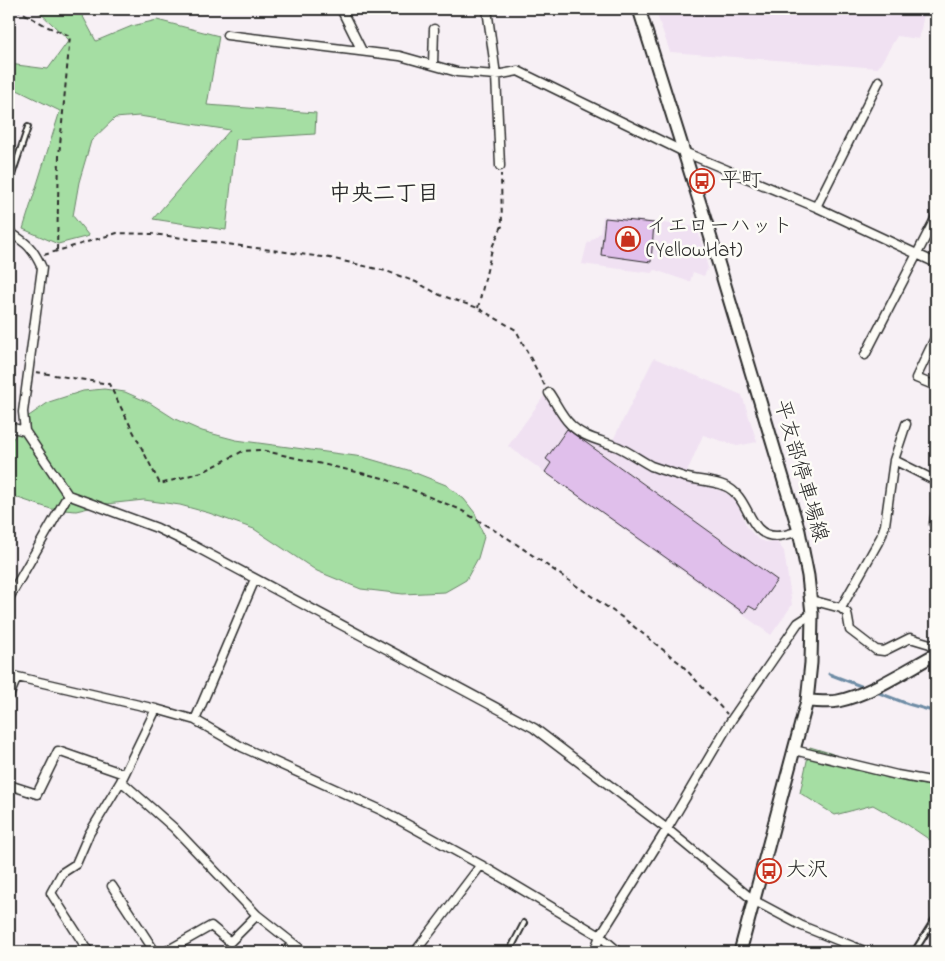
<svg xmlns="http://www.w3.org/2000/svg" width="945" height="961" font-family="'Indie Flower','Klee One',sans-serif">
<rect width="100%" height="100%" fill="#f7f0f5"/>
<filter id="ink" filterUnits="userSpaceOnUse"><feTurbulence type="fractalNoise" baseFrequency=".02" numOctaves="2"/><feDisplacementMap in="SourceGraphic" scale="10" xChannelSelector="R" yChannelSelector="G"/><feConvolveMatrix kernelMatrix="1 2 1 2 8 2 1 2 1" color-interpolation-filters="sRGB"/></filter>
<g filter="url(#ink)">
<path fill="#f0e1f2" d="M655 9H925L919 39 897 36 878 68 670 52Z
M603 216 697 227 708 268 704 276 693 272 690 282 655 270 651 273 582 264 587 244 600 233Z
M654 358 742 395 757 442 737 446 703 435 683 481 723 491 736 500 747 527 752 533 758 539 766 542H777L784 551 792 605 771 635 508 446 544 396 566 426 588 441 609 448Z"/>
<path fill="#a5dea3" stroke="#688467" d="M36 9H79L96 41 132 26 157 20 219 36 207 105 316 113 315 134 236 139 226 230 153 219 230 130 139 116 115 118 91 141 79 182 73 216 89 236 58 244 23 229 60 111 9 86V64L48 69 69 40Z
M104 389 125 392 150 403 175 419 202 431 236 440 363 457 408 470 446 485 464 499 475 513 484 537 478 558 466 580 445 592 403 594 361 589 317 571 254 529 209 513 180 505 144 500 106 504 76 511 51 509 18 498 9 492V445L26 418 49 402 83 391Z
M810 747 830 753 887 778 936 787V844L905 823 873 805 835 815 800 793Z"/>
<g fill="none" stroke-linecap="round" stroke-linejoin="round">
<path stroke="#6e8ca5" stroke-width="3" d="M829 674 866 688
M874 691 908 704 936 712"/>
</g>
<path fill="#e0bfeb" stroke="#2b2b2b" d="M605 218 654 223 651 262 601 255Z
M567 429 777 580 756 610 749 606 744 613 545 472 551 463 546 459Z"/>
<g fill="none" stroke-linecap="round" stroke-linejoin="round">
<defs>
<path id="lane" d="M9 184 28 127
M509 952 524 923
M914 952 936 917"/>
<path id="street" d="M341 9 362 51
M487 9 496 75 500 166
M227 35 400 56 457 72 496 75 518 71 684 152 816 207 936 263
M433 65 434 29
M816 207 879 81
M9 232C27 243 33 248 42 268L23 412 25 431 68 495 157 528 196 547 534 728 667 829 753 900 802 926 867 952
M936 336 916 378 936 386
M865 355 936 217
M549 393C556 403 561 415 570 424 583 438 601 440 618 447 629 452 640 460 651 466 662 470 673 473 684 477 698 481 712 480 725 486 751 497 747 536 776 536 784 536 792 533 799 531
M9 427 25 431
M894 460 936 481
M934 524 936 511
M9 598 68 495
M811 600 841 608 881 537 885 525 894 460 906 424
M841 608 847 613 850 630 876 650 884 651 910 638 930 644 936 649
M9 675 156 709 195 720 242 747 381 810 481 865 600 936 619 952
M9 696 17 677
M156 709 121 781 174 828 257 915 304 952
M195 720 255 579
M794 750 897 775 936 782
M9 785 37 794 58 751 124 774
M112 886 155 952
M89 952 51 893 62 873 76 864 89 834 121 781
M165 952 211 926 230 942 257 915
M282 952 294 945
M415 952 481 865
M594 952 600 936 667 829 732 719 798 623 812 614"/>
<path id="secondary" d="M639 9 709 232 799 531 808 576 812 614 811 663 807 701 740 952
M807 701C817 701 828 703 838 701 869 695 908 669 936 654"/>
</defs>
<use href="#lane" stroke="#2b2b2b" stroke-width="8"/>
<use href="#street" stroke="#2b2b2b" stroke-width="11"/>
<use href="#secondary" stroke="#2b2b2b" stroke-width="15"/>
<path stroke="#2b2b2b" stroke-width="2" stroke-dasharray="5 4" stroke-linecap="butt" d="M16 9 48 27 70 36 59 156 57 251
M44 255 117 233 153 234 330 258 386 271 416 282 440 295 478 308 516 330 545 386
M478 308 493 245 502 226 501 174
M36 372 109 384 160 484 205 471 243 451 261 450 383 478 459 509 509 539 623 618 681 664 727 714
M9 409 16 411"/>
<use href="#lane" stroke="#fdfcf7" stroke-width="4"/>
<use href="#street" stroke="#fdfcf7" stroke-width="8"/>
<use href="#secondary" stroke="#fdfcf7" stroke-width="11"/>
</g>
</g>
<defs>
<symbol id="bus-ring" viewBox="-11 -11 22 22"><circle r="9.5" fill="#fdfcf7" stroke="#c8321e" stroke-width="1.5"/><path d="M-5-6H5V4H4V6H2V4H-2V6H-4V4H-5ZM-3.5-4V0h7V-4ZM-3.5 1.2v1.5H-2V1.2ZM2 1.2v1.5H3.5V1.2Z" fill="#c8321e"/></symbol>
<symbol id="shop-ring" viewBox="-11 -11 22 22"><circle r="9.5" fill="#fdfcf7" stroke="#c8321e" stroke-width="1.5"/><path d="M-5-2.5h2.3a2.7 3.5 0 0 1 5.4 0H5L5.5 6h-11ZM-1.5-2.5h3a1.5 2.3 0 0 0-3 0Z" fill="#c8321e"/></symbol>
</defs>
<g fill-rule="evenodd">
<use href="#bus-ring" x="688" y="167" width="28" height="28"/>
<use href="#shop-ring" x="614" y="225" width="28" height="28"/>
<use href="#bus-ring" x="755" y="857" width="28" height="28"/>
</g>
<g text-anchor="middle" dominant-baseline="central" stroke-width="5" stroke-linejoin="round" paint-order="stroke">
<g font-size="21" fill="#2b2b2b" stroke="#fdfcf7" text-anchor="start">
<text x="720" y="181">平町</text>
<text x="646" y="227">イエローハット<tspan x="646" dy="24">(YellowHat)</tspan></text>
<text x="786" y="871">大沢</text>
</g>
<g font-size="21" fill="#2b2b2b" stroke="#fdfcf7">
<text transform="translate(800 471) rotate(74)">平友部停車場線</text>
</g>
<g font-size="22" font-weight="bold" fill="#2b2b2b" stroke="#fdfcf7">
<text x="384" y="195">中央二丁目</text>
</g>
</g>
<rect width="945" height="961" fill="none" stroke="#fdfcf7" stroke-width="30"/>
<rect x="15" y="15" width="915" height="931" fill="none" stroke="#2b2b2b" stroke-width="2" filter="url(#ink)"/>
</svg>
